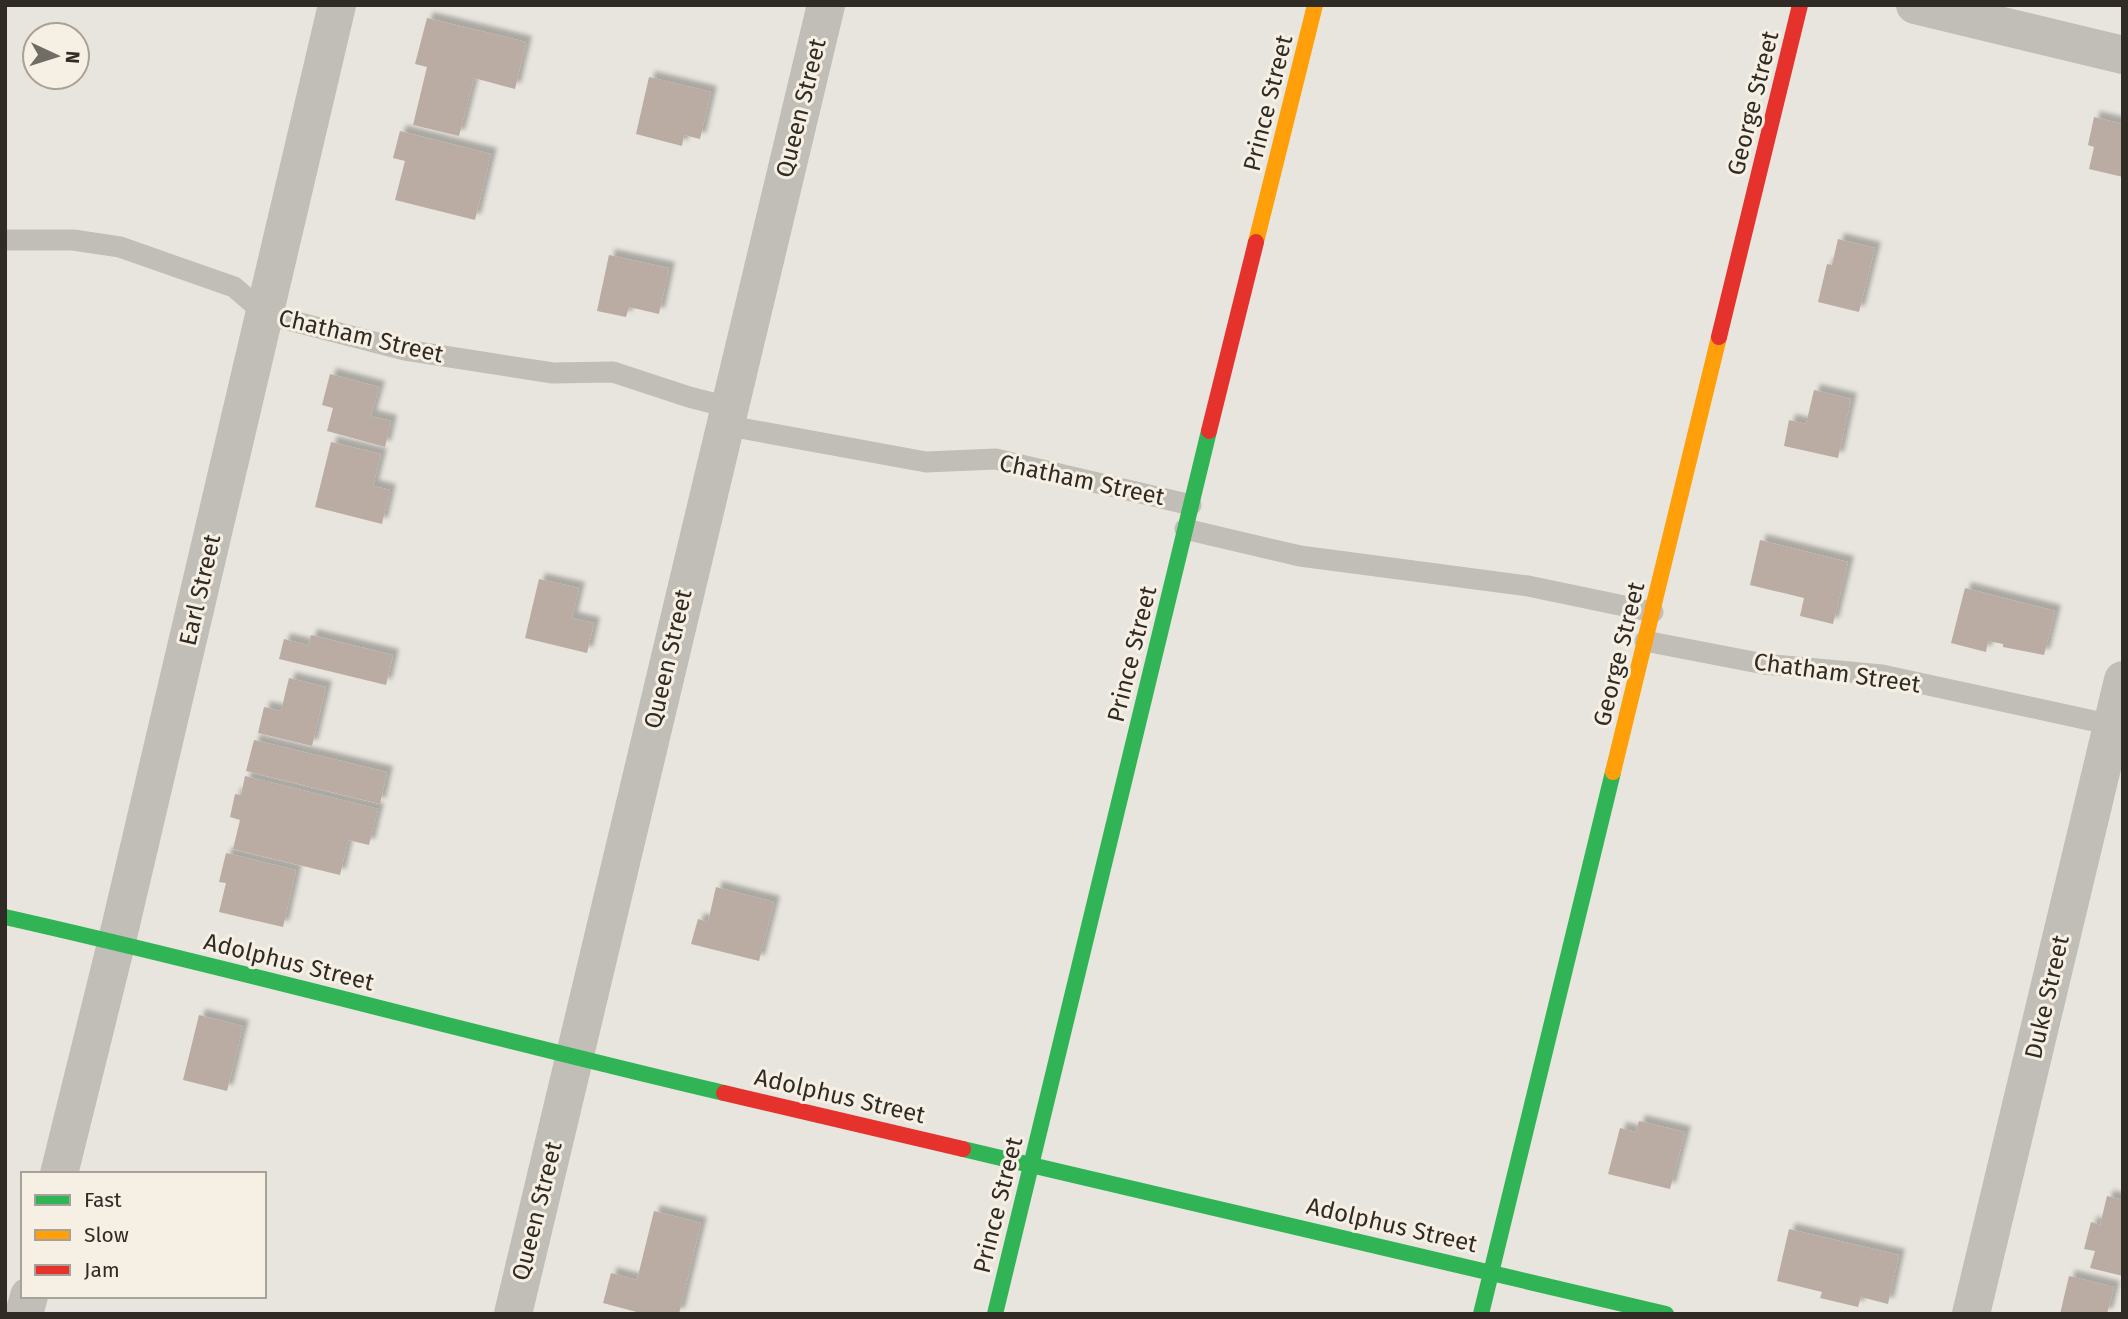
<svg xmlns="http://www.w3.org/2000/svg" width="2128" height="1319" font-family="'Fira Sans',sans-serif">
<defs>
<filter id="shadow"><feDropShadow dx="6" dy="-6" stdDeviation="2" flood-color="#0004"/></filter>
</defs>
<rect width="100%" height="100%" fill="#e8e5de"/>
<path fill="#baaca2" filter="url(#shadow)" d="M427 18 526 42 515 89 474 78 459 136 413 125 427 67 415 64Z
M649 77 711 92 700 139 684 135 682 146 636 134Z
M2094 117 2123 124V177L2089 169 2094 147 2088 145Z
M400 131 491 154 475 220 395 200 405 161 393 158Z
M1838 239 1875 248 1859 312 1818 302 1827 264 1832 265Z
M609 255 669 268 659 314 629 307 626 317 597 311Z
M330 374 379 387 371 416 391 421 385 447 327 431 333 408 322 405Z
M1814 390 1851 399 1838 458 1784 446 1789 420 1806 424Z
M331 442 381 454 373 486 390 490 382 524 315 507Z
M1760 540 1848 562 1833 624 1800 616 1804 598 1750 585Z
M539 579 579 588 572 618 594 623 587 653 525 638Z
M1965 588 2055 611 2044 655 2003 647V644L1988 641 1986 652 1951 643Z
M311 635 393 655 386 685 279 659 284 639 308 645Z
M289 678 326 687 312 746 258 733 264 707 281 711Z
M254 740 387 772 380 804 246 771Z
M245 776 378 809 369 845 348 840 340 875 233 849 240 820 230 817 235 794 241 795Z
M226 853 296 870 283 927 219 912 226 883 219 882Z
M716 887 774 902 759 961 691 944 698 919 708 922Z
M199 1015 243 1026 227 1091 183 1080Z
M1639 1121 1685 1132 1670 1189 1608 1174 1620 1128 1636 1132Z
M2107 1196 2123 1200V1276L2090 1268 2095 1251 2084 1249 2091 1222 2100 1225Z
M654 1211 701 1223 679 1314H644L603 1303 611 1273 637 1280Z
M1789 1229 1899 1255 1888 1304 1861 1297 1858 1307 1820 1298 1822 1292 1777 1281Z
M2069 1276 2114 1287 2107 1314H2060Z"/>
<g fill="none" stroke-linecap="round" stroke-linejoin="round">
<path stroke="#c1bdb7" stroke-width="21" d="M5 240H73L120 247 234 287 265 314 405 350 553 373 613 372 689 397 728 407
M724 425 926 462 996 459 1191 505
M1185 529 1300 556 1528 586 1653 612
M1645 641 1764 664 1882 675 2112 725"/>
<path stroke="#c1bdb7" stroke-width="38" d="M1915 5 2123 55
M59 1174 121 924 337 5
M24 1314 29 1296
M513 1314 826 5
M1971 1314 2123 680"/>
<path stroke="#30b455" stroke-width="16" d="M5 917C246 971 484 1037 724 1093
M963 1149 1666 1314
M995 1314 1209 431
M1481 1314 1613 772"/>
<path stroke="#ff9f0a" stroke-width="16" d="M1256 242 1315 5
M1613 772 1719 337"/>
<path stroke="#e5322d" stroke-width="16" d="M1719 337 1800 5
M1209 431 1256 242
M724 1093 963 1149"/>
</g>
<g text-anchor="middle" dominant-baseline="central" stroke-width="6" stroke-linejoin="round" paint-order="stroke">
<g font-size="24" fill="#312b26" stroke="#f6f0e4">
<text transform="translate(1268 103) rotate(-76)">Prince Street</text>
<text transform="translate(1753 103) rotate(-76)">George Street</text>
<text transform="translate(801 108) rotate(-76)">Queen Street</text>
<text transform="translate(361 336) rotate(13)">Chatham Street</text>
<text transform="translate(1082 480) rotate(12)">Chatham Street</text>
<text transform="translate(200 590) rotate(-77)">Earl Street</text>
<text transform="translate(1132 654) rotate(-76)">Prince Street</text>
<text transform="translate(1619 654) rotate(-76)">George Street</text>
<text transform="translate(668 659) rotate(-77)">Queen Street</text>
<text transform="translate(1837 673) rotate(8)">Chatham Street</text>
<text transform="translate(289 962) rotate(14)">Adolphus Street</text>
<text transform="translate(2047 997) rotate(-77)">Duke Street</text>
<text transform="translate(840 1096) rotate(13)">Adolphus Street</text>
<text transform="translate(998 1205) rotate(-76)">Prince Street</text>
<text transform="translate(537 1211) rotate(-76)">Queen Street</text>
<text transform="translate(1392 1225) rotate(13)">Adolphus Street</text>
</g>
</g>
<rect width="2128" height="1319" fill="none" stroke="#312b26" stroke-width="14"/>
<rect x="21" y="1172" width="245" height="126" fill="#f6f0e4" stroke="#a7a198" stroke-width="2"/>
<rect x="35" y="1195" width="35" height="10" fill="#30b455" stroke="#a7a198" stroke-width="2"/>
<text x="84" y="1207" font-size="21" fill="#312b26">Fast</text>
<rect x="35" y="1230" width="35" height="10" fill="#ff9f0a" stroke="#a7a198" stroke-width="2"/>
<text x="84" y="1242" font-size="21" fill="#312b26">Slow</text>
<rect x="35" y="1265" width="35" height="10" fill="#e5322d" stroke="#a7a198" stroke-width="2"/>
<text x="84" y="1277" font-size="21" fill="#312b26">Jam</text>
<g transform="translate(56 56) rotate(94)"><circle r="33" fill="#f6f0e4" stroke="#a7a198" stroke-width="2"/>
<path d="M0-5L12 26L0 18L-12 26Z" fill="#716c66"/>
<text y="-10" font-size="19" font-weight="bold" text-anchor="middle" fill="#312b26">N</text>
</g>
</svg>
